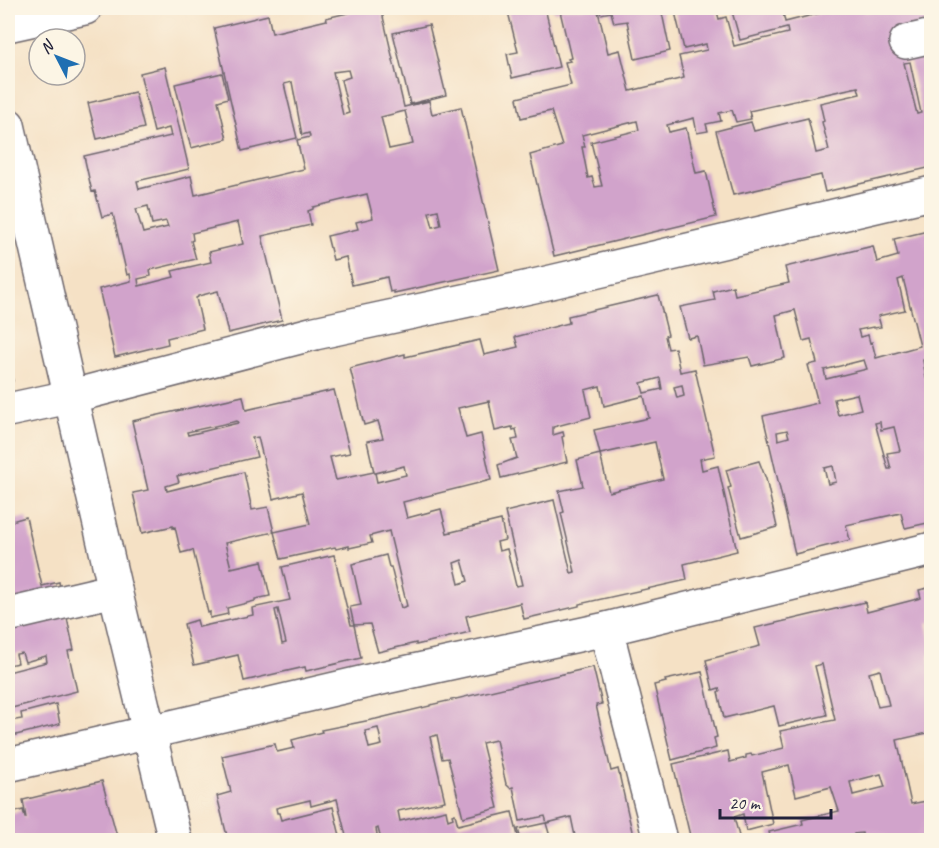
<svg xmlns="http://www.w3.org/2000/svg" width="939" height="848" font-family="Caveat,sans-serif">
<rect width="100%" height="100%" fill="#fcf5e5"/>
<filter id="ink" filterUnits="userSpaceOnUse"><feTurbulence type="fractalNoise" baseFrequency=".0167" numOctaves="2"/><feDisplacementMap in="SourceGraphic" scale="12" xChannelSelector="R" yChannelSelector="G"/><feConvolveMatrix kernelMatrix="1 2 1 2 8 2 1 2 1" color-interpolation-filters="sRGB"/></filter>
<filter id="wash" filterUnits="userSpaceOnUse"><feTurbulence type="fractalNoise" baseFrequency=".008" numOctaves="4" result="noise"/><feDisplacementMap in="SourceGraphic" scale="24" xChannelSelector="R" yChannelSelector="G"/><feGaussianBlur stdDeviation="1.35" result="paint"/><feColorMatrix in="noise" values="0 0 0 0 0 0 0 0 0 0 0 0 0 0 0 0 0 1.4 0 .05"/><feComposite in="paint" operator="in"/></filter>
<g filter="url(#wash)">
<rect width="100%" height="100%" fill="#f5e1c5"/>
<g id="blocks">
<path fill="#d1a3cb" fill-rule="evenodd" d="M369 8H381L404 107 429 101 432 114 461 107 499 270 394 293V291L390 292 387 277 352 285 346 257 333 260 327 236 358 229 356 222 373 218 367 194 313 207V209L308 211 311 225 262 236 282 320 228 333 218 291 198 296V297L196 298 203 329 167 338 168 344 115 357 99 289 131 281 130 274 127 275 113 214 102 217 95 191 92 192 84 156 171 136 169 128 154 132 140 73 165 67 189 169 137 181 139 189 191 176 195 195 304 169 297 140 310 137 309 133 302 135 292 82 284 84 297 138 242 151 214 28 268 15 272 33 327 20 326 18ZM348 70 350 77 341 80 349 113 343 115 333 72ZM405 111 413 144 389 149 381 117ZM148 206 152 224 166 221 168 227 143 233 136 209ZM438 210 441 225 433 227 429 212ZM238 222 243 244 209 252 211 262 172 271 174 277 139 286 138 279 151 276 150 270 196 259 191 241 193 240 192 233Z
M507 8H545L559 67 512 78 507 54 518 52Z
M552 8H661L670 51 635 59 627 21 614 23 611 12 601 14 600 11H598L608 53 620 50 630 91 684 78 679 56 707 50 706 44 684 49 674 8H716L719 19 726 17 734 46 788 33 787 28 740 40 731 8H782L785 22 840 8H864L865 12 887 8H932V167L825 192 821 175 733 195 716 131 751 122 754 131 808 118 816 153 829 150 822 122 824 121 820 103 860 94 858 87 749 111 751 119 736 122 732 110 719 113 721 121 706 124 708 131 697 133 694 118 667 125 669 132 686 128 696 173 706 171 716 217 554 256 530 155 562 146 551 111 521 118 517 98 571 85 565 62 570 61 568 59 571 58 560 11 554 12ZM910 62 921 113 917 114 904 63ZM637 121 639 130 591 142 602 186 595 187 592 177 588 178 582 147H585L582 135Z
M429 25 446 95 410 104 393 33Z
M222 73 228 98 218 101 227 139 191 148 175 84Z
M135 92 144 128 97 139 88 103Z
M932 230V358L923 360 926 378 932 376V419H930L932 427V522L905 528 901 513 846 525 850 540 795 554 763 416 818 403 808 365 817 363 811 339 803 341 795 310 776 315 785 358 752 366 749 357 703 365 697 336 688 338 680 307 715 300 713 291 733 286 735 295 789 283 785 267 873 246 877 262 898 256 894 239ZM903 278 920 346 876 358 872 342 870 343 868 335 860 337 858 330 873 327 874 328 881 327 878 316 905 310 898 280ZM864 360 867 369 826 379 824 370ZM857 394 861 409 838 415 834 399ZM880 422 881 430 894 427 900 451 887 453 891 469H888L875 423ZM787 430 789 437 778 440 777 432ZM833 466 836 482 828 484 824 468Z
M658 295 668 335 665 336 668 349 675 348 680 372 695 369 715 456 700 459 702 470 718 466 737 551 684 564 687 580 579 604V606L524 619 520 603 466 616 470 632 416 645V643L378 652 370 624 354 625 350 607 361 605 352 564 386 555 389 567H391L401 608 407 606 389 531 370 536 372 543 349 548V546L336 549 335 547 281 559 274 532 310 524 302 492 273 499 258 437 252 438 257 457 177 476 179 482 166 486 167 491 244 472 252 510 268 507 274 532 225 543 231 568 262 561 270 596 255 599V601L227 608 228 614 210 618V612L208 613 193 550 181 553 175 527 173 528V526L142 533 133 493 148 490 132 421 243 396 246 410 334 390 350 453 330 457 336 480 374 472 367 441 383 438 378 421 364 425 350 368 405 354V357L480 340 484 355 518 347 515 337 569 323 568 316ZM660 378 662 389 644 393 641 383ZM682 385 684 396 677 398 674 387ZM600 386 604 406 644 396 649 418 594 430 600 454 655 442 663 479 609 492 600 454 577 460 583 486 559 491 564 512 561 513 575 572 571 573 554 500 505 512 522 585 516 586 507 549 499 551 497 542 505 540 501 520 447 533 441 509 407 518 403 502 491 480 481 434 466 438 458 408 489 401 495 431 512 427 513 430 516 429 518 439 512 440 517 458 498 465 501 478 567 462 562 437 564 436 563 432 553 435V427L591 417 585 390ZM237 421 238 423 188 435 187 432ZM404 466 406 475 377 482 375 473ZM462 560 468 581 459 584 454 563Z
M8 361 13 381 8 382Z
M759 461 766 479 777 527 741 537 728 488 731 487 726 470Z
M8 497 12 514 8 515Z
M26 517 42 586 59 582 74 650 68 651 77 691 8 709V672L47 662 46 656 25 662 22 653 16 654 18 663 8 665V609L11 608 8 594V522Z
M334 555 351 625H354L361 658 306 671 305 667 244 681 238 655 194 665 184 624 197 620 199 627 253 615 252 608 290 600 282 567ZM278 609 286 643 282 644 275 610Z
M932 587V622L927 623 932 644V654L928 655 931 670H930L932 678V732L897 740 911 804 932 800V840H863L862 833 854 834 855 840H817L816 837 806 839V840H771L769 832 803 824 802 820 839 811 831 787 796 796 789 765 762 772 773 824 746 831 743 814 734 817 740 840H691L673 764 728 751 730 762 746 758V755L751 754 752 756 784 748 780 731 835 720 822 664 815 666 827 715 779 726 774 706 724 718 718 692H720L719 688 713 690 706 660 760 646 755 628 865 602 867 612 921 598 919 590ZM880 670 889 705 878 707 869 673ZM881 774 885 787 853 795 850 782Z
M593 667 602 704 596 705 611 771 618 769 634 840H616L615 838 603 840H562L575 836 571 817 547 823 545 816 520 821 513 787 510 788 506 784 496 740 482 743 498 808 463 817 448 758 442 759 437 735 430 737 445 801 398 811 400 821 446 810 448 820 453 818 452 815 455 814 458 825 512 812 519 840H381L378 828 376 829 378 840H347L337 799 311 806 310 800 276 808 277 813H279L281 820 333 807 341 840H228L217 796 231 792 222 756 275 744 277 752 294 748 292 740 322 732 321 730 376 719 430 706V705ZM378 728 382 745 369 748 365 731Z
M702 672 717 737 714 738 716 748 672 760 654 685 666 682 665 680Z
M56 704 60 724 8 737V715L10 721 22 719 21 713Z
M102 781 118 840H8V814L23 810 25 818H26L23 800Z
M546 823 551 840H521L518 829Z"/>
</g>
</g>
<g filter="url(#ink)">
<use href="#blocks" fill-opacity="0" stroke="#6c656b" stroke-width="1.5"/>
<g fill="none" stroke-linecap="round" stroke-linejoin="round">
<defs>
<path id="street" d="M906 42 932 36
M8 410 69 397 315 333 534 286 932 193
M8 615 115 590
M606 629 660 840
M8 765 386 677 606 629 932 549"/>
<path id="secondary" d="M8 25 85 8
M8 125 115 590 175 840"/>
</defs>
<use href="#street" stroke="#6c656b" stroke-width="36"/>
<use href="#secondary" stroke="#6c656b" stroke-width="36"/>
<use href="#street" stroke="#fff" stroke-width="33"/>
<use href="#secondary" stroke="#fff" stroke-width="33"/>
</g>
</g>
<rect width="939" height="848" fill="none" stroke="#fcf5e5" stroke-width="30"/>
<g transform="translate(57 57) rotate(312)"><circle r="28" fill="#fcf5e5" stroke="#a5a1a1" stroke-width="1.5"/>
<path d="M0-4.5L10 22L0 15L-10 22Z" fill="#1f6fb2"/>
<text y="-9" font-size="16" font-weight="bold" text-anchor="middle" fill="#22223b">N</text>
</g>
<path d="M720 809v9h111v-9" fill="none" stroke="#22223b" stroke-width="3"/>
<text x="729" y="809" font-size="18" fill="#22223b" stroke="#fcf5e5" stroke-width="4.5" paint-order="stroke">20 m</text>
</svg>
